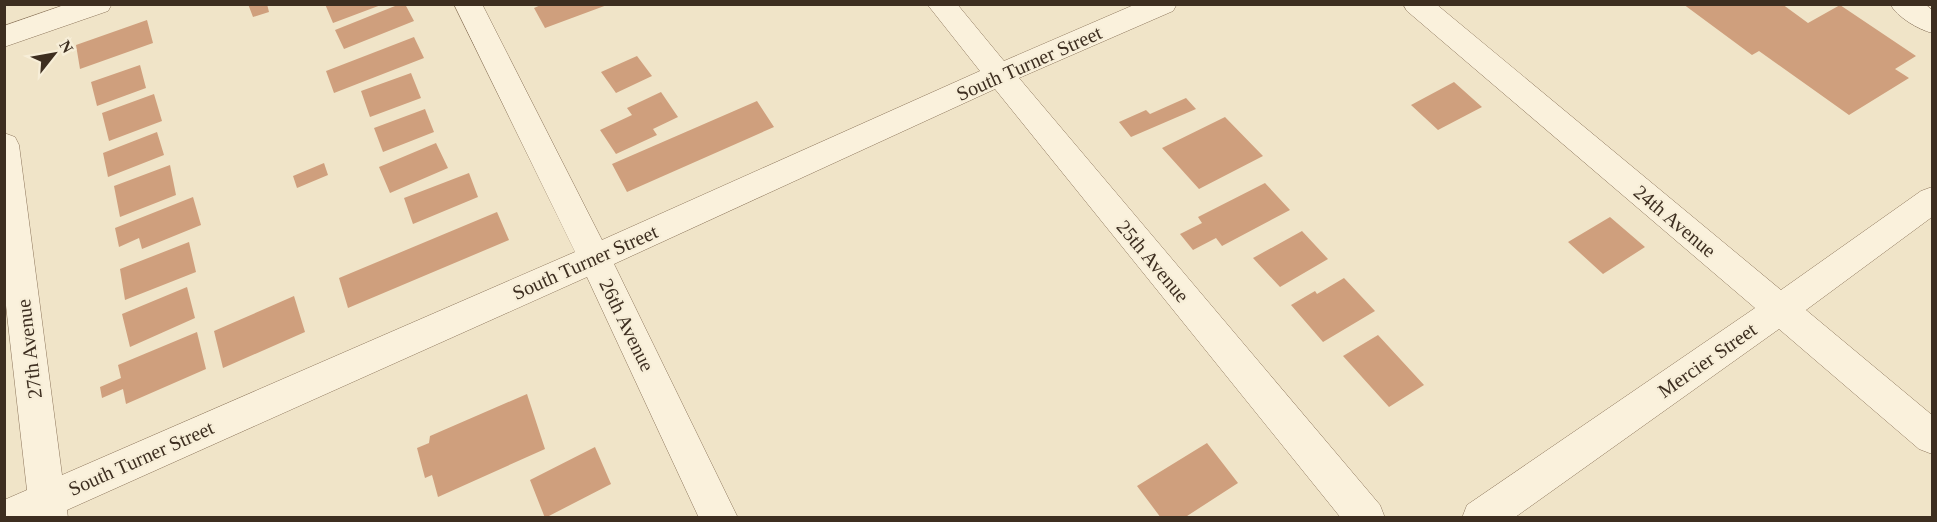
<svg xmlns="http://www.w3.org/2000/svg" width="1937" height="522" font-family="Georgia,serif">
<rect width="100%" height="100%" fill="#f0e4c8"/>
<path fill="#cf9f7d" d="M248 4H267L269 12 253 17Z
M325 4H381V5L333 23Z
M400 4H405L414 21 344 49 335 30Z
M543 4H607V5L545 28 534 8Z
M1683 4H1782L1808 23 1840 5 1916 56 1895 69 1909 78 1849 115 1759 51 1752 55Z
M147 20 153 43 80 69 76 45Z
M414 37 424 58 334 93 326 71Z
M637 56 652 76 616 93 601 72Z
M140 65 146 88 97 106 91 82Z
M411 73 421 98 370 117 361 91Z
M1454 82 1482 107 1438 130 1411 105Z
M661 92 678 117 653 129 657 135 616 154 600 130 632 115 627 108Z
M154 94 162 121 109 141 102 113Z
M1186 98 1196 109 1131 137 1119 122 1146 110 1150 114Z
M757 101 774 127 627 192 612 164Z
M425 109 434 132 383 152 374 128Z
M1225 117 1263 156 1199 189 1162 148Z
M157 132 164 155 108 177 103 153Z
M436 143 448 168 390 193 379 167Z
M324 163 328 175 297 188 293 176Z
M170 165 176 195 120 217 114 186Z
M469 173 478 197 413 224 404 198Z
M1265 183 1290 210 1222 246 1216 238 1193 250 1180 234 1202 223 1198 217Z
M193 197 201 225 142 249 139 238 119 247 115 228Z
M497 212 509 240 348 308 339 278Z
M1610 217 1645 247 1603 274 1568 242Z
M1302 231 1328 259 1280 287 1253 258Z
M189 242 196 272 125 300 120 269Z
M1344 278 1375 311 1323 342 1291 305 1315 291 1317 294Z
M187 287 195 318 130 347 122 314Z
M294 296 305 332 223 368 214 331Z
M197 332 206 369 126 404 123 389 102 398 100 387 121 378 118 365Z
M1378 335 1424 385 1389 407 1343 356Z
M527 394 545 449 438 497 432 475 425 478 417 448 429 443 430 436Z
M1207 443 1238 483 1184 518H1161L1137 486Z
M595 447 611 484 545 518 530 480Z"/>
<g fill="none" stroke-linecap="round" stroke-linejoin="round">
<defs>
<path id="street" d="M67 4H112L108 11 4 47V26Z
M454 4H482L602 240 980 71 927 4H957L1004 61 1136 4H1177L1173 11 1019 78 1380 505 1385 518H1341L995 89 614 264 738 518H699L587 277 67 510 68 518H4V500L27 490 4 288V133L15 137 19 145 62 475 575 252Z
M1403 4H1436L1781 290 1921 191 1932 187V217L1806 310 1932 415V454L1919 449 1779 329 1514 518H1462L1467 505 1755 308 1407 11Z"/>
<path id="secondary" d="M1890 4H1925L1932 10V33C1918 29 1898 18 1890 4Z"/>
</defs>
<use href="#street" stroke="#8d765c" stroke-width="1"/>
<use href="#secondary" stroke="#6f573f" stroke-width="1"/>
<use href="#street" fill="#faf1dc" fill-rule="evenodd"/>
<use href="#secondary" fill="#faf1dc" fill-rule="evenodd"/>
</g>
<g text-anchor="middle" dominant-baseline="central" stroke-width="4.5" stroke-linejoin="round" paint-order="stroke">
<g font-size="20" fill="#3d2e20" stroke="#f7eed8">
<text transform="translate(1029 63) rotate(-24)">South Turner Street</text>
<text transform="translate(1675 221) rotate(40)">24th Avenue</text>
<text transform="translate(1153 261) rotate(50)">25th Avenue</text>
<text transform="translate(585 262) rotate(-24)">South Turner Street</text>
<text transform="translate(627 325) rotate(64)">26th Avenue</text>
<text transform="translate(29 349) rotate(-97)">27th Avenue</text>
<text transform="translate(1707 360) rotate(-35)">Mercier Street</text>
<text transform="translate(141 458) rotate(-24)">South Turner Street</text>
</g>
</g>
<rect width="1937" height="522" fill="none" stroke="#3d2e20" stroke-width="12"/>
<g transform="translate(54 54) rotate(59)" stroke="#f7eed8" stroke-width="4.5" paint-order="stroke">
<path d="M0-4.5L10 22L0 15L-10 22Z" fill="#3d2e20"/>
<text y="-9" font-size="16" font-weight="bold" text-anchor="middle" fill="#3d2e20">N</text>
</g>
</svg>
